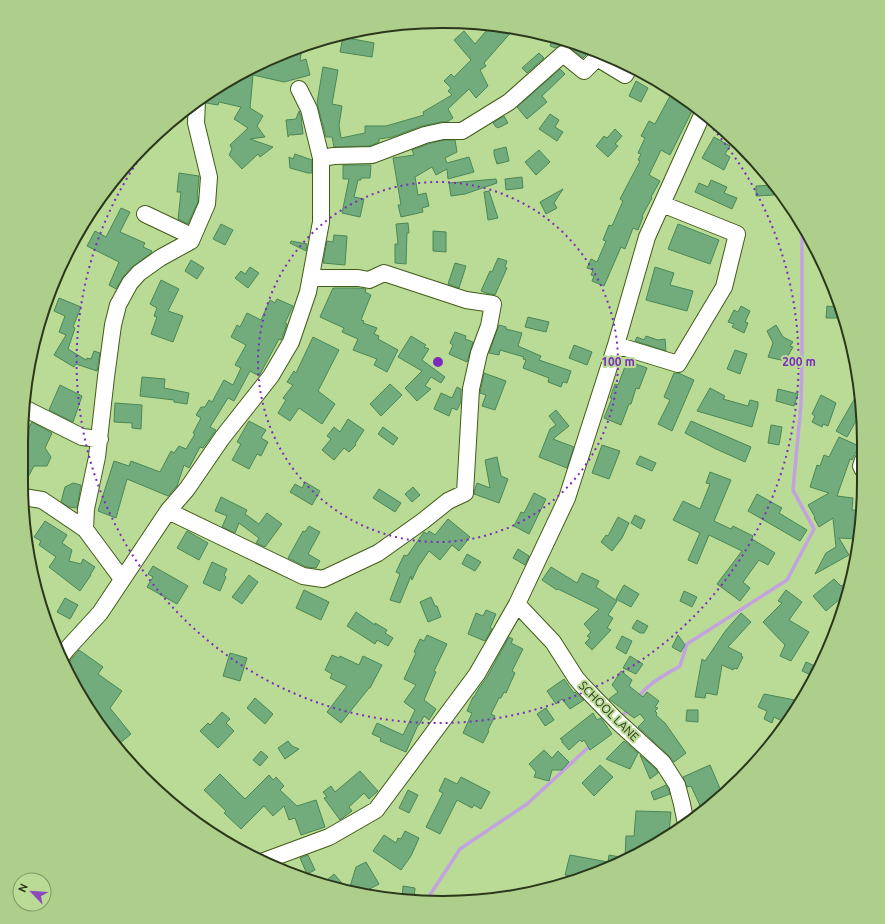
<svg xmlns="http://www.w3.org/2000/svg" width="885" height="924" font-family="Ubuntu,sans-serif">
<rect width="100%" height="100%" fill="#badb95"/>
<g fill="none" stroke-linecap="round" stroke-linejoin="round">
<path stroke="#c3a2e0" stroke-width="3.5" d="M638 698C648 683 665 675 680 666L687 644 787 580 814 529 793 490 801 404 802 358V226
M619 719 629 709
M426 901 460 849 527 804 591 745"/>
</g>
<path fill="#72ac7c" stroke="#4a8756" d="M492 24 497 25 514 29 484 63 486 66 480 70 488 86 476 98 469 89 448 109 453 118 447 122H441L422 126 392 137 379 139V142L370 146 334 147 332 137H326L317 103 323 67 338 70 332 104 342 106 339 125 341 138 365 133V126H386L424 115 423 112 452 95 448 91 451 88 444 81 451 74 454 77 471 60 454 40 464 31 475 44Z
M343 37 374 43 372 57 340 52Z
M553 38 578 43 590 49 587 54 583 58 569 47 565 45H560L556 48 550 46Z
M302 47 300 61 306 59 310 75 284 82 253 75 250 108 263 116 257 126 265 137 250 139 273 147 260 157 258 154 242 169 229 155 232 149 230 145 248 128 234 119 241 107 219 102 218 105 206 103 205 96 256 65Z
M539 53 544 58 527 73 522 68Z
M560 69 565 74 542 96 547 102 527 119 517 107Z
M636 81 648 88 641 102 629 96Z
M670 96 693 109 670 155 661 150 649 175 660 181 651 197 652 198 642 216 643 217 638 230 633 228 625 249 621 247 604 286 592 281 594 276 591 275 593 270 587 268 591 259 597 262 606 241 603 240 609 225 612 226 623 201 620 199 640 161 638 160 641 154 638 153 645 138 641 136 649 121 655 124Z
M299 111 301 116 303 134 291 135V134L288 137 286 120 296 119Z
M550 114 559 120 555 127 563 132 557 141 539 129Z
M504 116 508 123 498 128 497 127H496L493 123Z
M615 129 622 136 615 144 618 146 608 157 596 146 604 136 607 138Z
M714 137 730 146 725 154 730 157 724 170 702 158Z
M444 140H455L457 152 445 158 447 163 469 157 474 172 448 179 447 169 436 175 432 167 415 177 418 195 426 193 429 206 422 208 423 212 401 217 398 205H401L393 158 414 155 412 150 428 144Z
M506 147 509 161 497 164 494 154V150Z
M539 150 550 162 536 175 525 162Z
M295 154 312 160V173H308L290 168 289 157 293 159Z
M343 165H371L370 178H361V180H358L354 197 364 199 360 217 342 213 349 179H343Z
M179 173 199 176V178L197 196H198V202L188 224 178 219 181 192H177Z
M522 177 523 188 506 190 505 179Z
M496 179 497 183 465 194 451 196 449 183Z
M711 180 727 187 724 193 737 198 732 209 695 192 699 183 708 187Z
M774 185V195L756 196V186Z
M563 189 554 203 557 208 546 214 540 202Z
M489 191 498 218 488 220 484 192Z
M121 208 130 212 120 232 145 243 143 247 152 251 151 253 132 267 123 277 116 289 109 285 119 262 87 246 95 231 106 237Z
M408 223 409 233H407L406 264 395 263V244H398L396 224Z
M221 224 233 230 225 245 213 239Z
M678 224 719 240 710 264 668 249Z
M433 231 446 232V252L433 251Z
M334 235 347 236 345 265 323 263 327 241 333 242Z
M291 241 307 244 306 251 290 243Z
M498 258 507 261 505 267 507 268 495 295 486 293 481 291 490 271 492 272Z
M191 260 204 268 197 279 185 271Z
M455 263 466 266 459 288 448 284Z
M250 267 259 273 248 288 235 278 241 271 245 274Z
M655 267 674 273 670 285 693 291 687 311 646 300Z
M161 280 179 289 168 311 183 316 173 342 151 334 157 317 154 316 157 308 150 304Z
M333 288H357L366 289 365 292 371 295 361 320 364 321 363 323 377 328 374 334 379 336 378 339 398 350 387 372 374 365 377 359 353 350 358 339 342 332 344 328 320 317Z
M59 298 81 307 73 327 75 328 68 349 86 360 87 358 91 359 94 351 100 353 97 371 76 364 74 367 54 355 66 335 59 332 65 316 54 311Z
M277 299 293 306 285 323 287 324 282 338 281 340 279 339 259 376 250 371 234 401 228 398 210 427 216 430 203 448 200 447 189 468 184 465 177 486 168 496 127 479 116 518 98 511 114 461 129 466 131 461 160 472 171 451 174 453 179 446 186 449 195 434 193 433 201 418 196 415 201 407H205L209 400 212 402 224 380 233 385 241 368 235 365 246 345 231 337 237 325 240 327 247 313 261 320 270 300 275 303Z
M741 306 750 311 745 322 748 323 744 333 732 327 734 324 728 322 734 310 738 312Z
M827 306 838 307V318H826Z
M528 317 549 322 546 332 525 327Z
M499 325 506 327V329L522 333 518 346 541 356 539 360 571 371 567 383 563 382 561 387 548 382 549 378 523 368 526 360 523 359 524 357 500 350 499 355 489 353Z
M776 325 783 337 793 342 790 346 793 347 785 361 768 357 773 343 767 331Z
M455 332 466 336 465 339 473 342 467 362 449 354 453 345 450 343Z
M411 336 426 345 424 347 429 349 422 360 445 377 441 383 431 377 425 386 431 389 417 401 405 388 422 371 398 357Z
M646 336 658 340 665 339 666 351 635 341 637 337 644 340Z
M313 337 339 350 318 391 335 404 322 424 299 408 290 421 278 413 286 400 283 398 293 385 287 382 294 371 296 373Z
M574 345 592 352 587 365 569 358Z
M735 350 747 354 740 374 727 369Z
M627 361 647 368 639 389 636 388 631 404H629L621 425 604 418 612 398H610L615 384 618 385Z
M484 373 506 381 495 410 482 406 486 395 480 393Z
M674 373H678L694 380 672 431 658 424 670 400 664 397Z
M142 377 165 379 164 388 189 393 187 404 174 402V400L140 396Z
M390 384 402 395 381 416 370 404Z
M60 385 82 396 73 422 49 410Z
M457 387 461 389V402L457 410 452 408 449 416 434 409 441 393 452 398Z
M710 388 725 396 723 399 748 406 750 400 758 402V406L752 427 697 411Z
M778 389 798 394 794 406 776 401Z
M859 391 863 415V425L856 421 847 437 836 431Z
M821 395 836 403 828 426 823 424 822 427 812 422 815 416 812 414Z
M115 403 142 405 141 429 132 428V423L114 422Z
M556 410 569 426 553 439 574 447 567 468 539 457 550 429 556 425 549 416Z
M348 419 364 430 355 444 356 445 349 452 344 448 334 460 322 450 331 439 327 436 334 427 340 432Z
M249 421 266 430 261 438 268 442 261 456 257 454 249 469 232 460 241 444 237 442Z
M691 421 751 447 745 462 716 449 685 433Z
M32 422 52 433 45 448 51 457 47 466H34L22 488 21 482 22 451 27 442 23 437Z
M771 425 782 427 779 445 768 443Z
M383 427 398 438 393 445 378 434Z
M839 437 859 446 852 460 850 459 837 496 853 498 852 510H863L858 539 839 538 849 555 815 574 826 553 836 547 833 518 819 527 814 518 815 517 808 505 829 493 810 487 817 465 820 466 824 455 829 457Z
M602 445 620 451 609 479 592 473Z
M640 456 656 463 652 471 636 464Z
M497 457 501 476 508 479 499 503 474 494 475 489 477 483 490 488 485 460Z
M710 472 731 480 714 521 731 529 733 526 753 536 752 539 775 553 768 565 759 560 743 582 750 588 740 601 717 584 742 551 709 535 697 564 688 560 700 533 673 520 683 501 700 509 710 484 706 483Z
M305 482 320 491 312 505 290 492 295 484 302 488Z
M73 483 81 485 77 508 69 507 61 502 65 487Z
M413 487 420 495 412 502 405 494Z
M379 489 401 503 395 512 373 498Z
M534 493 546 499 529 534 514 526 521 512 524 513Z
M757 494 782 508 779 513 807 530 800 541 748 511Z
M221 497 247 510 245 514 259 524 267 513 282 524 265 547 256 543 259 538 239 523 235 533 222 527 227 516 215 511Z
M635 515 645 520 641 529 631 523Z
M618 517 629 523 622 538 612 551 601 542 606 535 608 536Z
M448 519 470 537 459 551 452 545 440 560 429 551 418 567 412 580 411 576 400 603 390 600 400 574 396 572 404 555 407 556 424 532 427 534 429 531 435 535Z
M45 521 67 535 62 543 72 550 69 561 81 564 83 559 95 567 90 575H91L80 591 49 567 56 557 39 545 41 541 34 537Z
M309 526 320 532 308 554 320 561 316 568 306 567 288 558 303 531 305 532Z
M187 531 208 543 199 560 177 548Z
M518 549 529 556 525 565 513 558Z
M467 554 481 562 475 571 462 564Z
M212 562 227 569 224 575 226 577 220 591 203 583Z
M153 566 188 586 177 604 147 587 153 577 148 574Z
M551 567 577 583 582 573 599 581 596 587 617 601 608 615 613 618 607 628 611 630 592 650 585 643 590 638 587 636 591 632 584 624 599 609 558 589 557 590 542 580Z
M249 575 258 582 242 604 232 597Z
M834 579 841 586 851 581 850 590 848 592 826 611 813 596Z
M624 585 639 594 631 607 616 599Z
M304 590 329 602 321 620 296 608Z
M786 590 802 602 789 620 809 632 791 661 780 656 785 645 763 622 782 603 778 601Z
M684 591 697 597 692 607 680 601Z
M431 597 435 606H437L441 617 428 622 420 602Z
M65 598 78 605 70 619 57 612Z
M486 610 496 614 490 628 492 629 485 641 468 634 476 613 483 616Z
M356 612 375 625V623L387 630 385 633 393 638 388 646 377 640 375 644 347 626Z
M741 613 751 622 728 647 742 654 741 656 743 657 737 669 734 668 733 670 722 665 717 695 706 693 705 698 695 697 702 659 705 661 726 630Z
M637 620 648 626 644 633H640L632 628Z
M427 635 447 644 434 671 436 672 424 700 436 709 429 720 424 716 419 725H418L406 752 380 741 381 738 372 734 377 723 403 735 415 710 404 702 416 685 404 679 416 653 414 652 420 639 424 641Z
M678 635 685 645 681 652 672 647Z
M622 636 632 641 626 654 616 648Z
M509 637 513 639 511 643 523 649 512 671 515 673 506 693 504 692 501 698H499L491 714 495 716 488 730 489 731 483 743 463 733 472 713 467 711 473 697H474L479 688 487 677Z
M79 650 103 667 98 674 122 691 110 708 131 734 120 743 114 735 111 738 92 716 88 709 93 702 79 691 66 666Z
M230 653 247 658 240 681 223 676Z
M332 655 339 658 340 656 359 665 363 656 382 665 370 688H369L341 723 327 712 347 686 330 678 332 674 325 670Z
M630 656 643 664 636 674 623 668Z
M806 662 815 666 811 675 802 671Z
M621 671 632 680 629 686 643 697 647 692 659 701 655 707 658 708 655 711 657 713 656 715 665 723 686 753 674 762 669 756 638 727 645 720 640 714 634 718 609 699 618 692 612 685Z
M564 679 574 693 575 692 584 700 570 709 562 699 556 704 547 691Z
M764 694 800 701 786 723 774 717 772 723 764 719 767 711 758 707Z
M255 698 273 714 265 724 247 708Z
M546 708 554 720 545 726 537 714Z
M687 710H698V722L686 721Z
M222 712 230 719 226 723 234 731 218 748 200 731 208 723 210 725Z
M593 713 597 720 601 718 612 734 590 750 584 740 582 742 580 740 569 750 562 742V739H560Z
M288 741 292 746 299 749 285 759 278 748Z
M624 741 638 753 630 769 606 759Z
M544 750 552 758 558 751 569 762 562 770H552L549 781 534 777 536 772 529 764Z
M261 751 268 757 260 766 253 760Z
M640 755 656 769 658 773 650 779Z
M600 765 613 777 594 796 582 783Z
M710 765 722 793 703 812 691 786 687 787 683 777Z
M360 771 378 791 369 799 364 793 349 807 352 811 340 820 324 798 327 797 323 792 331 786 335 792Z
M220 774 245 799 269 775 273 780 276 777 284 786 280 790 297 806 316 800 325 827 301 835 295 818 289 820 284 806 273 816 264 806 241 829 224 813 226 811 204 790Z
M461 777 490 792 481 809 474 805 472 808 457 800 440 834 426 827 443 793 439 791 445 778 457 784Z
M666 785 668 789 670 794 654 800 651 792Z
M408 790 418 795 409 813 399 808Z
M636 811 671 812 669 834 662 835 661 839 629 859 580 878 565 875 570 855 608 862 609 855 625 858 626 836H634Z
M405 831 419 838 411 856 401 870 373 851 384 835 396 843 398 838 401 839Z
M308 855 315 870 307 874 300 858Z
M366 862 379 884 362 893 349 890 356 867Z
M334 874 348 890 330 886 326 881Z
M403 886 415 888 414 900H402Z"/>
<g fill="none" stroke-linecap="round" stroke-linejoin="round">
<defs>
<path id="minor" d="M321 158 334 156 372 155 425 135 443 131H462L509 102 563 54 584 71 597 58 625 75 630 67
M145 214 183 232 191 241
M616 345 678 364 724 287 737 234 662 204
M24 408 82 437 100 439
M863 460 861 466 863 470
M23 497 42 500 85 529
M168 511 303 576 323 579 378 553 423 521 448 501 465 493 471 389 479 353 489 326 493 304 466 300 384 273 369 280 358 278H311
M122 579 85 529 86 509 97 457 106 377 113 325 118 305 130 283 139 273 160 258 191 241 207 204 209 177 196 123 197 101
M517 604 553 642 576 678 582 685 617 721 663 763 677 785 682 804 686 824
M61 657 67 649 100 613 168 511 187 489 222 438 271 376 291 342 308 292 321 222V158L309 109 299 89
M264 861 329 837 376 810 477 674 517 604 567 498 616 345 647 237 688 146 703 113"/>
</defs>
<use href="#minor" stroke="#415c18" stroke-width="18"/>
<use href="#minor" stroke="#fff" stroke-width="16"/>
</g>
<g fill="none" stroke="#7b2cbf" stroke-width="2" stroke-dasharray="2 4">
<circle cx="438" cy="362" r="180"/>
<path d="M693 107A361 361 0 1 1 157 135"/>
</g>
<g text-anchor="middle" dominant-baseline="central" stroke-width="4" stroke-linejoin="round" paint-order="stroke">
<g font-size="12" fill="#2a371b" stroke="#badb95">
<text transform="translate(609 711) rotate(45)">SCHOOL LANE</text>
</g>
</g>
<path d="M0 0H885V924H0ZM442 28H443A414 414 0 0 1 857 442V482A414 414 0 0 1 443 896H442A414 414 0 0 1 28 482V442A414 414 0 0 1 442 28Z" fill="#aece8b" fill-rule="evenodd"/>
<path fill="none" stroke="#2a371b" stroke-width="2" d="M442 28H443A414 414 0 0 1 857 442V482A414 414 0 0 1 443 896H442A414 414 0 0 1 28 482V442A414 414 0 0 1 442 28Z"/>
<circle cx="438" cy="362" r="6" fill="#7b2cbf" stroke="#badb95" stroke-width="2"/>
<g font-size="12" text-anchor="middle" font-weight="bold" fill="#7b2cbf" stroke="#badb95" stroke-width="4" stroke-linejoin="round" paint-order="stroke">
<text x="618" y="366">100 m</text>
<text x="799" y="366">200 m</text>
</g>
<g transform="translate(32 892) rotate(295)"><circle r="19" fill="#badb95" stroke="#809964"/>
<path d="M0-3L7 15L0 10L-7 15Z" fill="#8d49bd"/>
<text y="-6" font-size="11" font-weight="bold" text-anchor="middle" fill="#2a371b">N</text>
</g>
</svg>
